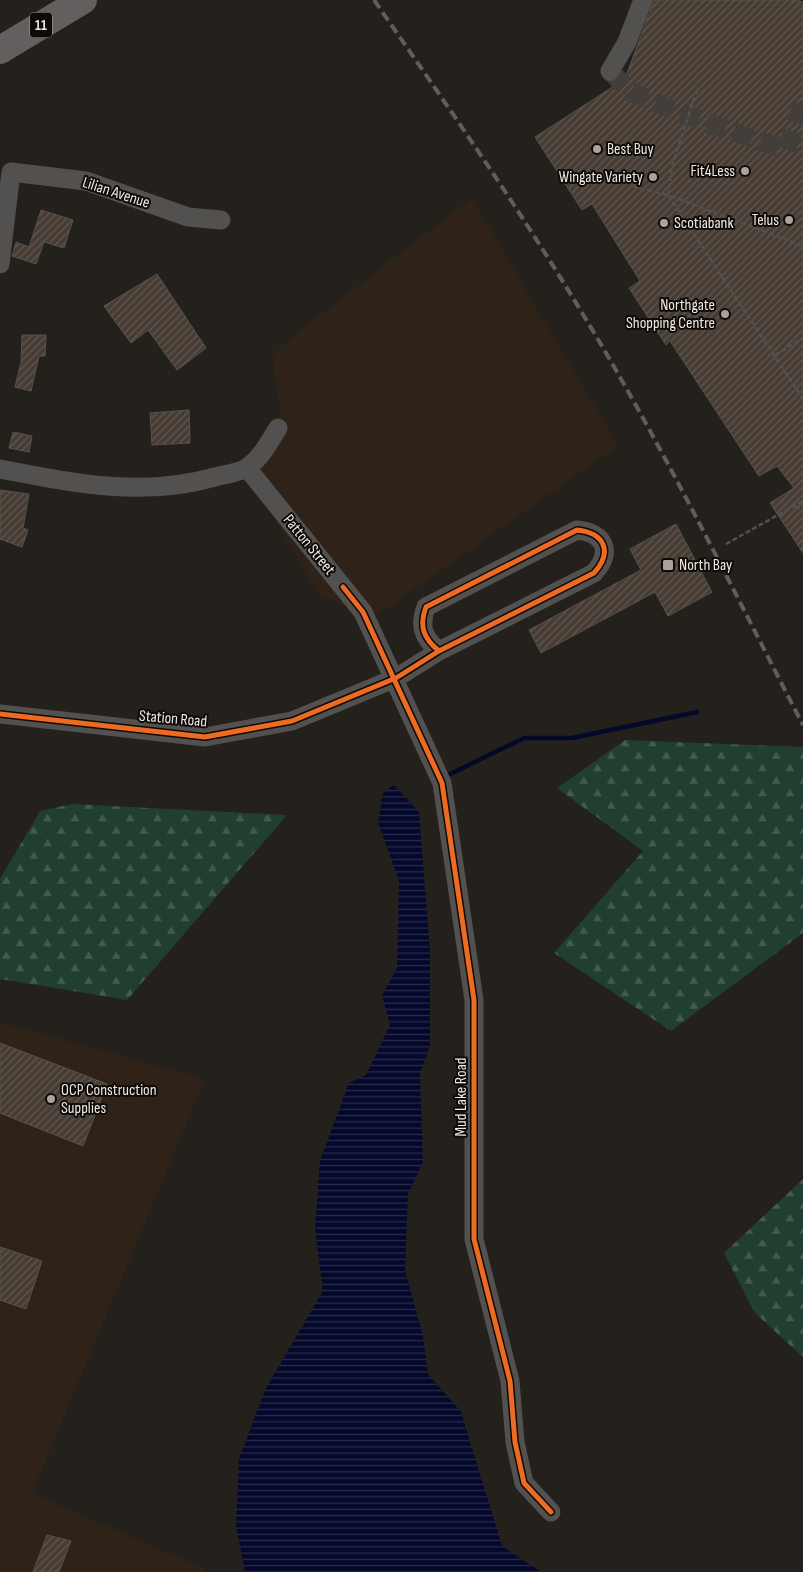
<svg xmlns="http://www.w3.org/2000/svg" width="803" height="1572" font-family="'Sofia Sans Condensed',sans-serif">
<defs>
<pattern id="forest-firs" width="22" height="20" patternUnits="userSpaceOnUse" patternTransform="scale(1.25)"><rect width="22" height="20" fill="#213f2f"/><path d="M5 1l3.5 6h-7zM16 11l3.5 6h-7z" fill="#425b4d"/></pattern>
<pattern id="water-rules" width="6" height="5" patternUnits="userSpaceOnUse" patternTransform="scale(1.25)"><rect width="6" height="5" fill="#04082b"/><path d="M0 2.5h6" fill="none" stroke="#292c4a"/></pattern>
<pattern id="building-hatch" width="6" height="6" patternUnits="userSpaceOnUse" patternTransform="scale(1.25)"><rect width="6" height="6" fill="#463c33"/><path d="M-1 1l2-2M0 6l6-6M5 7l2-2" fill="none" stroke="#615850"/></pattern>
</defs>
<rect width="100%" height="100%" fill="#24201c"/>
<path fill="#2f2319" d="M472 198 618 446 376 616 320 597 249 476 283 432 272 355 299 331Z
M0 1022 205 1079 32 1493 205 1569 206 1572H0Z"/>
<path fill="url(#forest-firs)" d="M625 740 803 747V933L671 1031 554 953 643 851 557 788Z
M72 804 287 815 127 1000 0 979V879L40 811Z
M803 1179V1357L755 1313 724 1253Z"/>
<path fill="url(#water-rules)" d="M394 785 419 812 430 951V1045L420 1074 423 1162 408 1194 405 1270 423 1336 428 1374 461 1412 502 1546 541 1572H245L236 1526 239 1459 266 1388 323 1291 315 1229 320 1161 349 1083 366 1075 390 1025 382 995 397 968 399 881 378 822 383 793Z"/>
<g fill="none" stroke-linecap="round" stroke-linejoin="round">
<path stroke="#04082b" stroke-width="4.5" d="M446 776 524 738H572L697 712"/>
</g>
<path fill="url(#building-hatch)" stroke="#56524f" d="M654 0H797L803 2V553L770 503 794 488 777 466 759 476 670 341 666 345 629 288 640 281 592 204 582 210 535 137 625 79Z
M41 210 73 220 64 248 44 242 36 264 12 256 16 242 29 247Z
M157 274 206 348 177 370 148 330 131 343 104 306Z
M22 335H46L45 356H39L31 391 15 387 21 362Z
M189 410 190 443 152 445 150 413Z
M13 432 32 436 29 452 9 448Z
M0 490 29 494 23 528 28 530 22 547 0 539Z
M676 524 712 592 668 616 655 592 541 653 529 630 641 570 630 549Z
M0 1043 107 1084 83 1146 0 1113Z
M0 1247 42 1261 26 1309 0 1300Z
M47 1535 71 1541 59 1572H33Z"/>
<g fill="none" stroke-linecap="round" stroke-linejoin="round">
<path stroke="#423e3a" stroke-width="19" stroke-dasharray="19 9" stroke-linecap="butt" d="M610 71 631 92 688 116 786 150 803 104"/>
<path stroke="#535050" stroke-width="2.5" stroke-dasharray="5 2.5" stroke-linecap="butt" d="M697 90 672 166 668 195 803 246
M629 179 635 187 668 195 803 399
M775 355 803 338
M795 507 803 509
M726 544 803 501"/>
<path stroke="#535150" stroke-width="19" d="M610 71 627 42 643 0
M0 264 11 172 86 181 188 217 221 220
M247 468 363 612 442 783 474 1000V1239L510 1381 515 1442 524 1483 551 1512
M0 469C74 483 141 498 215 477 225 474 240 473 248 467 262 457 269 442 278 428
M0 714 205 737 292 721 396 678 439 651 594 573C613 552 605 533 577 530L426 607C419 626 423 638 439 651"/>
<path stroke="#635f5f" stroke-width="28" d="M0 50 83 0"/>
<path stroke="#605e5d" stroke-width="4" stroke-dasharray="10 5" stroke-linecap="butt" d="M374 0C447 105 521 211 587 321 666 452 733 590 803 725"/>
<defs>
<path id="cycleway" d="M343 587 363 612 442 783 474 1000V1239L510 1381 515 1442 524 1483 551 1512
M0 714 205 737 292 721 396 678 439 651 594 573C613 552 605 533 577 530L426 607C419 626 423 638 439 651"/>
</defs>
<use href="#cycleway" stroke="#0d0a07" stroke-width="8"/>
<use href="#cycleway" stroke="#ed6a23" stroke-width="5"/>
</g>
<g fill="#a8a39e" stroke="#0d0a07" stroke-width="2">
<circle cx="597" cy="149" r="5"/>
<circle cx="745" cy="171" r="5"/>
<circle cx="653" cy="177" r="5"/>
<circle cx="789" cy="220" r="5"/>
<circle cx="664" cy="223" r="5"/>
<circle cx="725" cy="314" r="5"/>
<rect x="662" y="559" width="12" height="12" rx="2.5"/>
<circle cx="51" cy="1099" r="5"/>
</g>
<g text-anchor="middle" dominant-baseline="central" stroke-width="4" stroke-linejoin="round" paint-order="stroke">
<rect fill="#0d0a07" stroke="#aba6a2" stroke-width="1" x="30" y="12.5" width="22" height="25" rx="4"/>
<g font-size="15" font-weight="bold" fill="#efe9e4">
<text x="41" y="25">11</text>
</g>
<g font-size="16" fill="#efe9e4" stroke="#0d0a07" text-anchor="start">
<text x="607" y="149">Best Buy</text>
<text x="735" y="171" text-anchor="end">Fit4Less</text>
<text x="643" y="177" text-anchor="end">Wingate Variety</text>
<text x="779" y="220" text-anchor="end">Telus</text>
<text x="674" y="223">Scotiabank</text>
<text x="715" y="305" text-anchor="end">Northgate<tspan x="715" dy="18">Shopping Centre</tspan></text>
<text x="679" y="565">North Bay</text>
<text x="61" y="1090">OCP Construction<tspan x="61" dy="18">Supplies</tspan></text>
</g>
<g font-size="16" fill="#efe9e4" stroke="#0d0a07">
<text transform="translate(116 193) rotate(18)">Lilian Avenue</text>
<text transform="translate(309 545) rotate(51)">Patton Street</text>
<text transform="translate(173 719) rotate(5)">Station Road</text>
<text transform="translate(461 1097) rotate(-90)">Mud Lake Road</text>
</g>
</g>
</svg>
